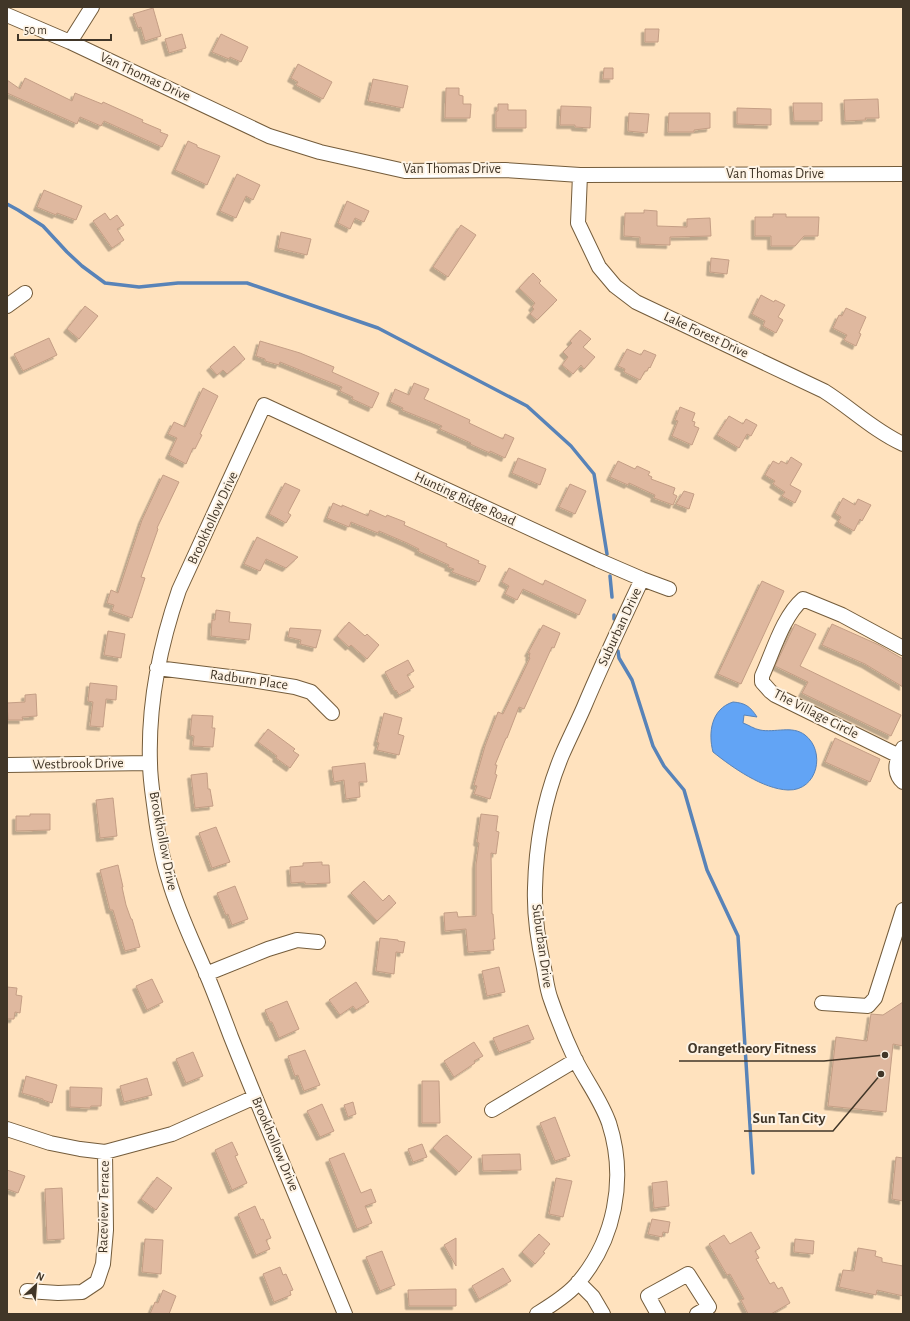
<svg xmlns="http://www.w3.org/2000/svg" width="910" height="1321" font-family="'Alegreya Sans',sans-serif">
<defs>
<filter id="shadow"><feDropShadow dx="-3.5" dy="3.5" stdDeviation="0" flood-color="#0004"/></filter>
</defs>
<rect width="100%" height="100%" fill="#ffe2be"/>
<path fill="#62a4f5" stroke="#5883b8" d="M733 702C745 703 750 706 757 717L744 715 743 723C749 725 754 729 760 730 775 733 792 725 805 735 826 751 818 791 788 790 763 789 733 768 713 752 708 733 711 709 733 702Z"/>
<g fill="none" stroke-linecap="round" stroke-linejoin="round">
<path stroke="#5883b8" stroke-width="3.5" d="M7 204 18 210 43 226 67 252 82 266 105 283 139 287 178 283H247L378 328 527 406 571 446 594 474 607 554
M610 576 612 597
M614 615V619
M618 651 619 658 632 680 653 746 664 766 684 790 707 870 738 936 753 1173"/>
</g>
<path fill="#dfb89f" stroke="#c49e85" filter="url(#shadow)" d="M153 8 161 36 145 41 141 27 138 28 133 14Z
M645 29H659L658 42H645Z
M182 34 186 48 169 53 165 39Z
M221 34 248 47 241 62 230 57 229 59 212 52Z
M298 64 332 82 323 99 296 85 298 82 291 78Z
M604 68H613V79H603Z
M25 78 72 101 75 93 102 104 103 102 143 120 142 122 161 130 160 132 168 135 162 147 104 121 101 126 80 117 77 124 7 93V80L20 89Z
M373 79 408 86 403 108 368 101Z
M446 88H459V95L463 96V104H471L470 118H445Z
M878 99 879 118H865L866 120 845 121 844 100Z
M793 103H822V121H794Z
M498 104H508V110H526V128H496V111H498Z
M561 106 591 107 590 128 575 127V125H560Z
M737 108 771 109V125L737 124Z
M629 113 649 114 647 133 628 131Z
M669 113H710V128L694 130V132H668Z
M188 141 197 145V147L220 156 207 185 175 170Z
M237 174 260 185 253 200 246 196 236 218 220 211Z
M44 190 82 206 76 220 57 213 56 215 37 207Z
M347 201 369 211 364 222 355 218 350 229 338 223Z
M644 210 657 211V226L687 227V219L710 218 711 236 670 237V245L640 244V237L624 236 625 213H644Z
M105 213 110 220 117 215 124 225 117 229 124 240 112 248 93 221Z
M773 214H786V217H819L818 236H804L795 246H771V236H755V217H773Z
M461 225 476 235 448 277 433 267Z
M281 232 311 239 307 255 278 248Z
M711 258 729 260 727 274 710 272Z
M533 273 541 281 539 283 557 300 537 320 530 314 534 309 532 307 535 303 519 288Z
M761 295 774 302 775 300 785 305 778 317 783 320 776 333 763 326 765 321 752 314Z
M85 306 98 316 79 339 67 329Z
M846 308 866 317 859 333 861 334 856 346 844 340 847 335 833 328 839 315 842 316Z
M580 330 591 339 583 347 595 357 584 369 581 365 573 374 562 365 568 357 563 352 572 343 570 341Z
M49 338 57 355 23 371 14 354Z
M260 341 300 353 334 367 332 372 379 393 372 408 352 399 353 397 340 391 342 387 280 362 279 365 265 361V359L256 356Z
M234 346 245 359 227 374 223 370 217 375 210 367Z
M627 349 641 355 644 350 656 355 650 368 649 367 647 371H645L640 380 624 372 625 369 618 366Z
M414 383 429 389 424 399 470 420 469 423 503 439 505 434 514 438 505 458 490 451V453L470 444 471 443 440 429 442 426 402 410 403 408 390 402 395 389 409 395Z
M203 388 218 396 200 434 202 435 195 449 193 448 186 464 169 455 177 438 168 434 174 422 185 427Z
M680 407 695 413 692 421 695 422 694 426 699 428 692 445 672 436 678 421 675 420Z
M729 416 743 424 746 419 757 425 751 436 747 434 739 448 717 435Z
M791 457 802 464 790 485 801 491 795 503 782 496 785 492 773 484 775 481 765 475 773 461 779 464 781 461 787 464Z
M518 458 546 469 540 485 512 473Z
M618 461 635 469 637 466 650 472 648 475 652 477 651 479 675 488 673 494 677 496 673 505 654 498 655 495 629 483 628 485 610 477Z
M163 475 179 482 157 528 158 529 141 577 145 578 132 618 112 611 114 605 107 603 111 590 118 593 142 520Z
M285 483 300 490 288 513 291 515 286 523 269 514Z
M570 484 586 491 575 514 559 507Z
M684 491 694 494 689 509 676 504Z
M843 498 855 505 858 499 871 505 862 521 860 519 854 531 838 522 841 517 835 513Z
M333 503 342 507V505L368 516 370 510 386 517 387 515 405 522 404 525 447 544 446 546 479 561 478 563 486 566 479 582 452 572 454 569 448 567 449 565 418 551 419 549 407 543 379 531 378 533 351 522 349 527 327 518Z
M257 537 298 557 286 568 266 559 260 571 244 564Z
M509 568 543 585 545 580 586 600 579 615 523 589 517 600 505 594 509 586 502 582Z
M762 581 784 591 741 684 718 674Z
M216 610 230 612 229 622 251 624 249 640 211 636 212 620H215Z
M349 622 365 636 367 634 379 645 367 659 351 645 349 647 337 636Z
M795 624 816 634 800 666 901 715 891 736 802 693 808 682 775 666Z
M832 624 879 645 903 659V687L865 664 822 645Z
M543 625 560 633 554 648 552 647 524 709 519 707 507 738H506L495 765H497L495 774 497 775 490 799 474 794 477 786 474 785 485 746 498 712 503 714 530 658 529 657 530 653H528Z
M290 628 321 630 316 648 300 644 301 640 288 637Z
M108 631 125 634 121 658 104 655Z
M408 660 414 671 407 675 414 687 399 695 396 690 395 691 385 672Z
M90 683 117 686 116 700 106 699 103 727 90 726 93 702 88 701Z
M36 694 37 716 22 717 23 720H8L7 703 25 702V695Z
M384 713 402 718 398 734 404 736 399 755 377 750 379 743 377 742Z
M192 715 213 716 212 728H215L213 747 193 746 194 736 190 735Z
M268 729 295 749 293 751 299 755 290 768 276 758 277 756 258 742Z
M835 738 880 759 870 782 825 762Z
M365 763 367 782H359L360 797 346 799 344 780 334 782 332 767Z
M207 773 208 789H210L213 806 195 808 191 775Z
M113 798 117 836 100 838 96 800Z
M30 814H50V830L16 831V816H30Z
M481 814 498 816 496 831 499 832 496 854 491 853 492 914H493L495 939H493L494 950 468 952 466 929 445 931 444 913 457 912 458 917 476 916V865L479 843 477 842Z
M216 827 230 862 212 868 199 833Z
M322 862V865H329L330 883 305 884V882L291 883 290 867 303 866V863Z
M118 865 123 887H122L126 905 131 919H132L140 947 125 951 113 910H110L100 870Z
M364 881 383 901 389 895 396 903 377 921 351 893Z
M235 886 248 919 232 925 228 914 226 915 217 893Z
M380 938 398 940V941L405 942 403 953 396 952 394 974 376 971Z
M499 967 505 992 487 996 482 971Z
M152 979 163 1002 147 1010 136 986Z
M356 982 369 1002 356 1010 353 1006 340 1015 329 1000Z
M7 987 17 988 16 995 22 996 20 1013 15 1012 14 1019H7Z
M287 1001 299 1029 279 1038 272 1022H270L265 1010Z
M903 1002V1046L893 1044 886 1112 828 1106 836 1037 867 1041 871 1014 883 1015Z
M528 1025 534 1039 499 1052 493 1038Z
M474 1042 483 1056 474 1061 475 1063 454 1077 444 1061Z
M305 1050 320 1085 304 1091 298 1075 295 1076 288 1056Z
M193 1052 203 1076 186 1083 176 1059Z
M26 1076 57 1085 52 1103 43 1100V1099L22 1093Z
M147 1078 152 1095 124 1102 120 1086Z
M422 1081H439L440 1123H422Z
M70 1087 102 1088 101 1106H91L90 1108 70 1107Z
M353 1102 356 1114 348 1117 344 1105Z
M322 1104 334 1131 320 1137 307 1111Z
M555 1117 570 1156 555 1161 540 1123Z
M447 1135 472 1157 459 1172 433 1148 443 1137Z
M232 1142 238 1155 235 1156 247 1183 232 1190 215 1150Z
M422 1144 427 1157 413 1162 408 1149Z
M344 1153 361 1193 371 1189 376 1202 365 1206 372 1223 357 1229 329 1159Z
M520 1154 521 1170 483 1171 482 1155Z
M896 1157 903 1158V1201L892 1199Z
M7 1170 25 1176 18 1193 7 1189Z
M157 1177 172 1188 156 1210 141 1199Z
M556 1178 572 1181 563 1217 549 1214Z
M667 1181 669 1206 654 1208 652 1183Z
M62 1188 64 1239 47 1240 45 1189Z
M255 1206 261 1220 263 1219 271 1238 266 1240 270 1249 256 1255 238 1214Z
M652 1219 670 1222 668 1233 663 1232 662 1237 648 1234Z
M751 1232 760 1248 755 1251 759 1258 756 1259 770 1284 774 1282 778 1289 782 1287 790 1303 771 1314H748L741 1300 744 1299 730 1274 727 1275 709 1244 724 1235 730 1244Z
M539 1234 550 1244 543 1252 545 1253 535 1264 522 1252Z
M456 1238V1266L444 1245Z
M145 1239 163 1240 161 1274 142 1272Z
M795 1239 814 1241 813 1254 794 1252Z
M858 1248 876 1251 875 1256 882 1258V1262L903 1266V1296L877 1290 876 1295 839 1287 843 1270 854 1271Z
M382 1251 395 1285 380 1291 366 1257Z
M280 1267 283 1275 286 1274 293 1290 290 1291 291 1295 274 1302 263 1274Z
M503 1268 511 1281 479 1299 472 1286Z
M456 1289V1306H409L408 1290Z
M163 1290 176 1296 169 1314H150L155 1302 158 1303Z"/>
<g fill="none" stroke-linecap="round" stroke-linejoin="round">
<defs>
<path id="minor" d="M7 15 70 42 269 136 320 152 405 171 505 170 580 175 903 174
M70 42 92 7
M580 175 578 223 599 267 615 286 636 302 824 391C851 408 873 430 903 444
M7 306 25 293
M903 648 842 615 803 599C783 616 773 652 762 676V682L770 691 775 695 899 756 903 748
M157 668 246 679 295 687 311 692 332 713
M899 756C895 765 895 775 903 782
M7 765 150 763
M206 974 268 949 297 940 318 942
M822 1003 868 1006 875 998 903 910
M492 1110 576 1060
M7 1129 50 1143 80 1149 105 1152 172 1134 255 1097
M578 1282 593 1297 603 1314
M27 1291 58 1293 82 1292 97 1282 103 1264 106 1230 105 1152
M345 1314C307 1222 268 1130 231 1037 223 1016 215 994 206 973 193 942 178 912 169 880 162 859 158 835 155 812 153 796 150 779 150 763 148 704 160 645 179 590L264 405 598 560 642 579 669 589
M537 1314C550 1306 565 1297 576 1285 615 1241 627 1179 609 1123 601 1100 586 1081 575 1059 566 1040 558 1020 551 1000 547 990 546 979 544 968 538 942 534 915 535 888 536 844 545 796 562 755 569 739 577 723 584 707 602 664 622 622 642 579
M658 1314 648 1296 688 1274 709 1307 697 1314"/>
</defs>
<use href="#minor" stroke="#745c3b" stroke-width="16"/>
<use href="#minor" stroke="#fff" stroke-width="14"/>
</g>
<g text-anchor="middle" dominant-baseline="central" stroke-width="4" stroke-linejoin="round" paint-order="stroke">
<g font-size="14" fill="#413628" stroke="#fef3e4">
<text transform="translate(145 77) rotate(25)">Van Thomas Drive</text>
<text x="452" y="169">Van Thomas Drive</text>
<text x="775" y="174">Van Thomas Drive</text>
<text transform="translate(706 335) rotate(25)">Lake Forest Drive</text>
<text transform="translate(465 499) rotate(25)">Hunting Ridge Road</text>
<text transform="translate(213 518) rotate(-65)">Brookhollow Drive</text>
<text transform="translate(620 627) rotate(-65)">Suburban Drive</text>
<text transform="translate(249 680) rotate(8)">Radburn Place</text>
<text transform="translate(816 714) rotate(27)">The Village Circle</text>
<text transform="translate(78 764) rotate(-1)">Westbrook Drive</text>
<text transform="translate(163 841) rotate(79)">Brookhollow Drive</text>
<text transform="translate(542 946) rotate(82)">Suburban Drive</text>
<text transform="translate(275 1144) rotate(67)">Brookhollow Drive</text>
<text transform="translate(104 1207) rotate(-89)">Raceview Terrace</text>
</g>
</g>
<path fill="none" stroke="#413628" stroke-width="1.5" d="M885 1055L824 1061H679M881 1074L833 1131H744"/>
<g fill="#413628" stroke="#fef3e4" stroke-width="1.5">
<circle cx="885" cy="1055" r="4"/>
<circle cx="881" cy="1074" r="4"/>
</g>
<g font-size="15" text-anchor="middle" font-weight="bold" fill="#413628" stroke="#fef3e4" stroke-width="4" stroke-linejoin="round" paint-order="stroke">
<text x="752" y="1053">Orangetheory Fitness</text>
<text x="789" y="1123">Sun Tan City</text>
</g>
<rect width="910" height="1321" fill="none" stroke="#413628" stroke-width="16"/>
<g transform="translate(36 1285) rotate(26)" stroke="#fef3e4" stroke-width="3" paint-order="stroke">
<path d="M0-3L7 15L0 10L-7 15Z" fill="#413628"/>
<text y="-6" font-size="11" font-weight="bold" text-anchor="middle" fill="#413628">N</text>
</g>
<path d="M18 34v6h93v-6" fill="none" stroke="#413628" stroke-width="2"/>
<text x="24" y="34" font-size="12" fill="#413628" stroke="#fef3e4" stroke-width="3" paint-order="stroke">50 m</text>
</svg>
